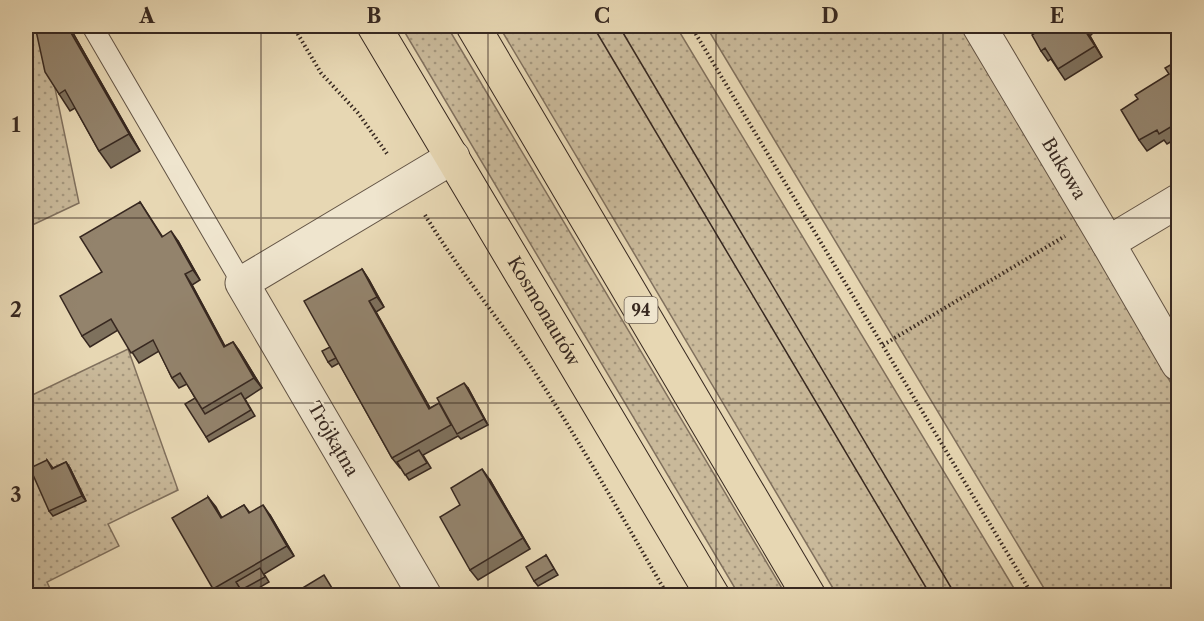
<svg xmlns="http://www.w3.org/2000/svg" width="1204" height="621" font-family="'Libre Caslon Text',serif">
<defs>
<pattern id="grass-dots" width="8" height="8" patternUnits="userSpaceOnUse" patternTransform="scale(1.5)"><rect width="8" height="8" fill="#c9b99a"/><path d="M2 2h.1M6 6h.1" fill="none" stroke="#a4967d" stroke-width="1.8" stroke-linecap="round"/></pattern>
</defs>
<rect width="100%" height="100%" fill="#e7d7b3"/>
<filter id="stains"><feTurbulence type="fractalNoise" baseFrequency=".00333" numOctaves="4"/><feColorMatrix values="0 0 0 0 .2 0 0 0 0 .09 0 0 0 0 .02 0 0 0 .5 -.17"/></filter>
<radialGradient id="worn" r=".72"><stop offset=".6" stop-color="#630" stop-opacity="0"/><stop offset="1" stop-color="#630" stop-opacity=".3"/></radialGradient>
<path fill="url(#grass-dots)" stroke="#80705d" stroke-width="1.5" d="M26 26H42L79 203 26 228Z
M401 26H447L786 595H739Z
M499 26H676L1018 595H837Z
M706 26H963L1178 395V595H1048Z
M128 349 178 490 108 524 119 546 47 582 53 595H26V398Z"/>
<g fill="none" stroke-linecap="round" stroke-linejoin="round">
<defs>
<path id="service" d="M92 26 242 283"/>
<g id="minor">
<path id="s1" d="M979 26 1108 243 1178 201"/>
<path d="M1108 243 1178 364"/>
<path d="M425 596 242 283 453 157"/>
</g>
<g id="primary">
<path id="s2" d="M374 26 713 596"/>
<path d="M473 26 809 596"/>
</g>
</defs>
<use href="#service" stroke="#635445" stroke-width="22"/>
<use href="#minor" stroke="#635445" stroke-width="35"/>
<use href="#primary" stroke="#372820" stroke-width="35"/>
<path stroke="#372820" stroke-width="4" stroke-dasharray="1.5 3" stroke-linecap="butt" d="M293 26 321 73 358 113 388 155
M691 26 1033 596
M425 215C459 271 501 321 537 376 583 447 625 522 668 596
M883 345 1065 236"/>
<use href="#service" stroke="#efe5ce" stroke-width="20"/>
<use href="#minor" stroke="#efe5ce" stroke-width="33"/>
<use href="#primary" stroke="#e7d7b3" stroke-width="33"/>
<path stroke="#372820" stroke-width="1.5" d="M593 26 931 596
M619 26 956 596"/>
</g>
<path fill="#7e715d" stroke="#372820" stroke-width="1.5" d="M35 26H69L140 151 111 168 99 151 75 108 70 111 59 94Z
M1031 26H1088L1093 33 1090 36 1102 57 1065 80 1051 59 1048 61 1041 51 1035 33Z
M1179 60V137L1167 144 1164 140 1147 151 1139 140 1138 99 1169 74Z
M140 202 162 236 178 241 200 280 192 285 225 346 233 342 240 352 262 388 245 399 255 416 209 442 206 437 195 398 187 384 179 388 172 378 159 351 139 363 118 330 90 347 82 336Z
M362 269 369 280 384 307 376 312 430 408 468 388 488 425 461 439 458 436 423 455 431 468 409 480 401 468H400L392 458 339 363 332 367 328 362 330 347Z
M47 460 53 468 66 462 70 468 86 501 53 516 49 511Z
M490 480 530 549 478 580 470 570 460 505Z
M208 497 222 518 244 505 250 513 270 515 294 556 264 574 269 582 245 596 239 588 226 596H217L213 589Z
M546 555 558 575 538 586 534 581Z"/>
<path fill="#675c4c" stroke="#372820" stroke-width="1.5" d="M67 26H69L140 151 129 134Z
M1082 26 1090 36 1102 57 1095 46Z
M171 231 178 241 200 280 193 270Z
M362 269 369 280 384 307 377 297Z
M185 274 192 285 231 358 224 347Z
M369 301 376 312 437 420 429 409Z
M233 342 240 352 262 388 254 378Z
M464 383 468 388 488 425 484 419Z
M66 462 70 468 86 501 82 496Z
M482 469 490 480 530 549 523 538Z
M208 497 216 507 228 529 221 518Z
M263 505 270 515 294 556 287 546Z"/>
<path fill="#93836c" stroke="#372820" stroke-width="1.5" d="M35 26H67L129 134 99 151 65 90 59 94 45 72Z
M1031 26H1082L1095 46 1058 69 1045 48 1041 51 1032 35 1035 33Z
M1179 60V122L1159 134 1157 130 1139 140 1121 110 1138 99 1135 95 1169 74 1165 68Z
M140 202 162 237 171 231 193 270 185 274 224 347 233 342 254 378 202 409 180 373 172 378 153 340 131 353 111 319 82 336 60 296 102 272 80 237Z
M362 269 377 297 369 301 429 409 439 403 451 425 392 458 304 301Z
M330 347 336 358 328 362 322 351Z
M464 383 484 419 457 434 437 398Z
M241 393 251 410 206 437 185 404 195 398 205 414Z
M419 450 427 463 405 475 397 462Z
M47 460 52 469 66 462 82 496 49 511 30 468Z
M482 469 523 538 470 570 440 517 460 505 451 488Z
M208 497 221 518 244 505 249 513 263 505 287 546 213 589 172 518Z
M546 555 554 569 534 581 526 567Z
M260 568 265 577 241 590 236 582Z
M324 575 335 593 330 596H306L305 594 303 596H292L291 595Z
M536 588 540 596H524Z"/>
<path fill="none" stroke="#372820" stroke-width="1.5" stroke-opacity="0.55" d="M261 26V596M488 26V596M716 26V596M943 26V596M26 218H1178M26 403H1178"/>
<g text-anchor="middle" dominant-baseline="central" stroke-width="4.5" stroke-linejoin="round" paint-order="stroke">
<rect fill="#efe5ce" stroke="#6e6154" stroke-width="1.5" x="624.5" y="297" width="33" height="26" rx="4.5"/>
<g font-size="16" font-weight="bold" fill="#372820">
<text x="641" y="310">94</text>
</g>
<g font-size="18" fill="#372820" stroke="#efe5ce">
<text stroke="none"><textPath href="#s1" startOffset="166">Bukowa</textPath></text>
<text stroke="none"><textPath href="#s2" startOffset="332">Kosmonautów</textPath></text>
<text transform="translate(333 439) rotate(60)">Trójkątna</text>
</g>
</g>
<rect width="1204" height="621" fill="none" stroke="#e7d7b3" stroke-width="66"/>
<rect x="33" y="33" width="1138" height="555" fill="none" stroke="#372820" stroke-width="2"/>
<g font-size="20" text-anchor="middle" font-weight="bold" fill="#372820">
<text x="147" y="23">A</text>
<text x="374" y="23">B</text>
<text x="602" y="23">C</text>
<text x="830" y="23">D</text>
<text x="1057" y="23">E</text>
<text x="16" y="132">1</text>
<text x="16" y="317">2</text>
<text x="16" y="502">3</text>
</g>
<rect width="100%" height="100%" filter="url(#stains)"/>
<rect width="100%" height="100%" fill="url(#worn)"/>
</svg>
